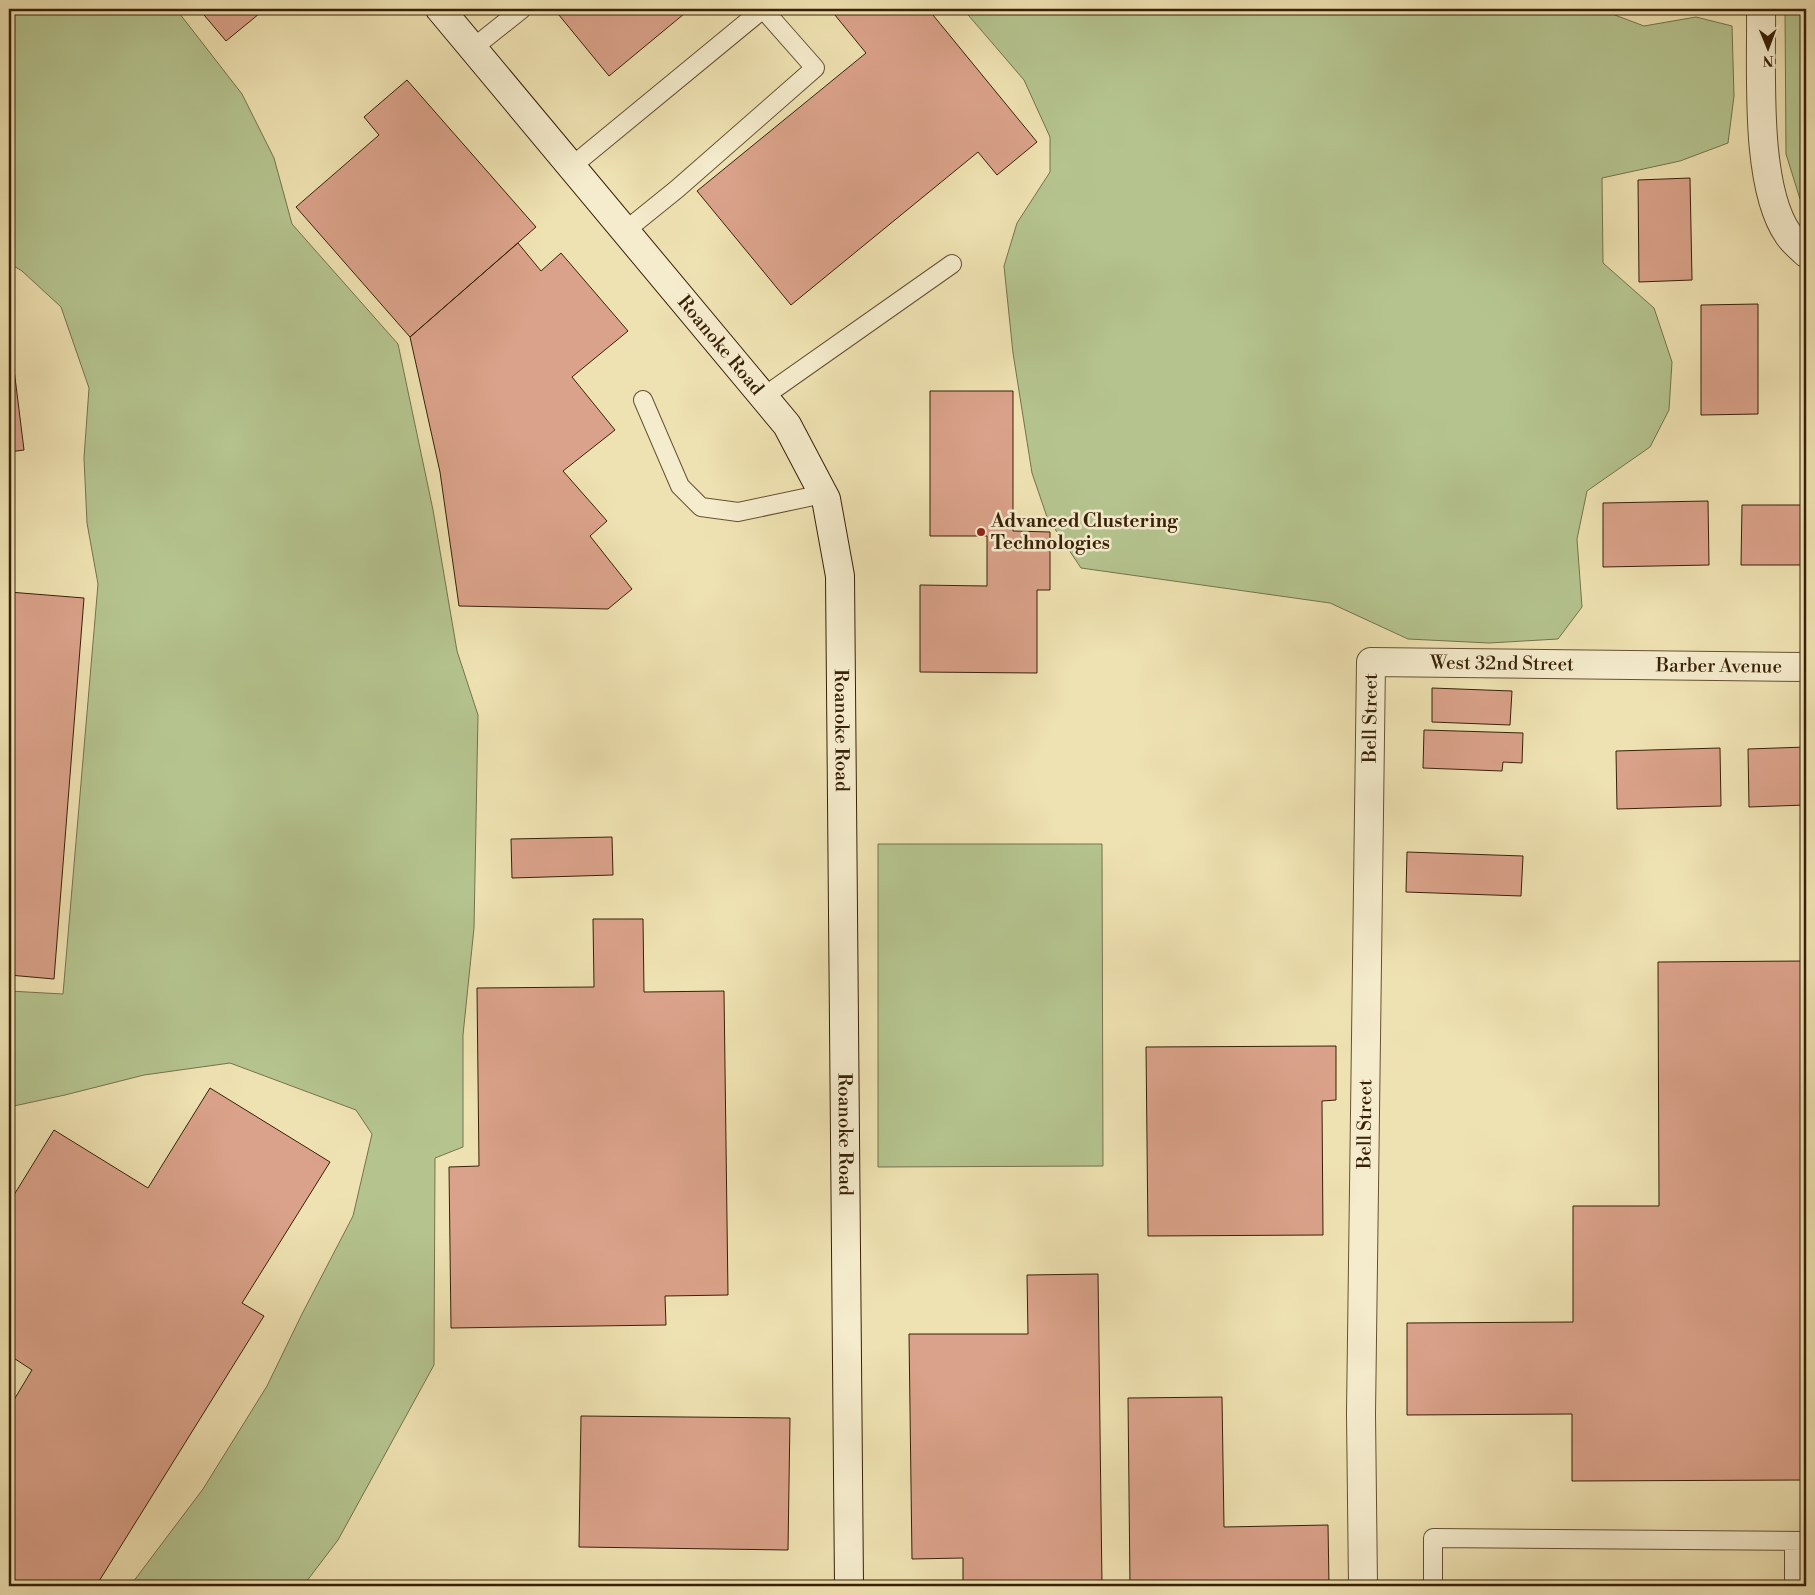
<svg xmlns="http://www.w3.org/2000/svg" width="1815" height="1595" font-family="'Libre Bodoni',serif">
<rect width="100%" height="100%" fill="#efe2b2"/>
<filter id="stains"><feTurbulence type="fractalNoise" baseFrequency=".004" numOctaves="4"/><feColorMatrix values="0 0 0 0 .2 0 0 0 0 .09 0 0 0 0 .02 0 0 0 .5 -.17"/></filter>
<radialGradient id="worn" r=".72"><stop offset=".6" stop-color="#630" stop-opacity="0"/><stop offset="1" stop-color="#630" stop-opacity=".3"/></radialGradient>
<path fill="#b5c48f" stroke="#76724c" d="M9 9H176L242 94 274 158 292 224 398 344 433 510 457 651 478 715 474 928 463 1035V1147L435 1158 434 1365 338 1540 303 1586H130L203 1489 267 1386 302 1314 353 1216 372 1134 356 1110 230 1063 144 1075 65 1095 9 1107V991L63 994 98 584 87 523 84 458 89 388 61 307 22 271 9 263Z
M963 9H1599L1644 26 1696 17 1732 26 1734 96 1728 143 1680 161 1602 178 1603 263 1654 308 1672 362 1669 410 1650 447 1587 491 1577 539 1582 607 1558 639 1489 643 1408 639 1330 603 1081 568 1047 517 1032 473 1013 353 1004 266 1017 223 1050 172V137L1024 80Z
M1785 9H1806V207L1800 199 1786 154Z
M878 844H1102L1103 1166 878 1167Z"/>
<path fill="#daa28a" stroke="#382108" d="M199 9H265L226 41Z
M554 9H690L609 76Z
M830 9H928L1037 142 997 175 978 152 791 305 697 191 866 53Z
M407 80 536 227 410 337 296 207 379 135 364 117Z
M1690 178 1692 280 1639 282 1638 180Z
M518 243 541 271 561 253 628 331 572 377 615 430 563 471 607 521 590 536 632 589 608 609 459 606 440 472 410 337Z
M1758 304V414L1701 415V305Z
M9 329 24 450 9 452Z
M930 391H1013V531L1050 532V590H1037V673L920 672V585L987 586V536H930Z
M1708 501 1709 565 1603 567V503Z
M1742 505H1806V565H1741Z
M9 592 84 598 54 979 9 975Z
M1432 688 1512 691 1510 725 1432 722Z
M1424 730 1523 733 1522 763 1503 762 1502 771 1423 768Z
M1806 747V805L1749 807 1748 749Z
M1720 748 1721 806 1617 809 1616 751Z
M612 837 613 875 512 878 511 839Z
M1407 852 1523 856 1521 896 1406 892Z
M593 919H643L644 992 724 991 728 1295 665 1296 666 1325 451 1328 449 1167 479 1166 477 988 594 987Z
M1806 961V1480L1572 1481V1414L1407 1415V1323L1573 1322V1206H1659L1658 962Z
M1336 1046V1100L1322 1101 1323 1235 1148 1236 1146 1047Z
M210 1088 330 1162 242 1303 264 1316 96 1586H9V1408L32 1370 9 1355V1203L54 1130 148 1188Z
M1098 1274 1102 1586H963V1558L912 1559 909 1334H1028L1027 1275Z
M1222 1397 1224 1527 1328 1525 1329 1586H1130L1128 1398Z
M581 1416 790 1418 788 1550 579 1547Z"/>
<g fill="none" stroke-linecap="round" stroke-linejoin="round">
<defs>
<path id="lane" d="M473 48 522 9
M571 167 763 9 815 68 677 189 625 231
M763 397 952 264
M643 400 680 486 701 507 738 512 823 494
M1433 1586V1538L1806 1541
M1794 1586V1541"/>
<g id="street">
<path d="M1761 9C1762 68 1754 185 1788 234 1792 241 1800 247 1806 253"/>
<path id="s1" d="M1363 1586 1361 1414 1371 662 1806 667"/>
</g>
<g id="secondary">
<path id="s2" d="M440 9 787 425 826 499 840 576 849 1586"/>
</g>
</defs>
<use href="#lane" stroke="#665132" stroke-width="20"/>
<use href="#street" stroke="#665132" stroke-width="30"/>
<use href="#secondary" stroke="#382108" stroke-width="30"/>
<use href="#lane" stroke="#f5eccd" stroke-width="18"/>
<use href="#street" stroke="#f5eccd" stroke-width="28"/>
<use href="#secondary" stroke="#f5eccd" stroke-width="28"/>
</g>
<circle fill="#8f2418" stroke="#f5eccd" stroke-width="2" cx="981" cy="532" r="5"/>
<g text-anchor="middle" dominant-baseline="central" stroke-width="5" stroke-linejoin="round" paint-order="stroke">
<g font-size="19" fill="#382108" stroke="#f5eccd">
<text stroke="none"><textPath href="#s2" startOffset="438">Roanoke Road</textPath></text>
<text stroke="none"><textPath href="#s1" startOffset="1055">West 32nd Street</textPath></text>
<text stroke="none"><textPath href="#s1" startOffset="1272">Barber Avenue</textPath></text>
<text stroke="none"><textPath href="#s1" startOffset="868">Bell Street</textPath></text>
<text stroke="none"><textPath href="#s2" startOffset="858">Roanoke Road</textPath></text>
<text stroke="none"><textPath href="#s1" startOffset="462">Bell Street</textPath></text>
<text stroke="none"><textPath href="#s2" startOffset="1262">Roanoke Road</textPath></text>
</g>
<g font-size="19" font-weight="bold" fill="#382108" stroke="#f5eccd" text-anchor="start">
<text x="991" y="521">Advanced Clustering<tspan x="991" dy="22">Technologies</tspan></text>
</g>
</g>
<rect width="1815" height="1595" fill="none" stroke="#efe2b2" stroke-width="30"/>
<rect x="10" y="10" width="1795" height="1575" fill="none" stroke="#382108" stroke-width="2.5"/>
<rect x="15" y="15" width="1785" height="1565" fill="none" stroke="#382108"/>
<g transform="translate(1768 48) rotate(179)" stroke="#f5eccd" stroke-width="4" paint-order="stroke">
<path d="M0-4L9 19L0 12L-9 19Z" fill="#382108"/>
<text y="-8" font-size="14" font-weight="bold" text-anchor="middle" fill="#382108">N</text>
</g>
<rect width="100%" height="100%" filter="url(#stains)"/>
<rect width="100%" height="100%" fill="url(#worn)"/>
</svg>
